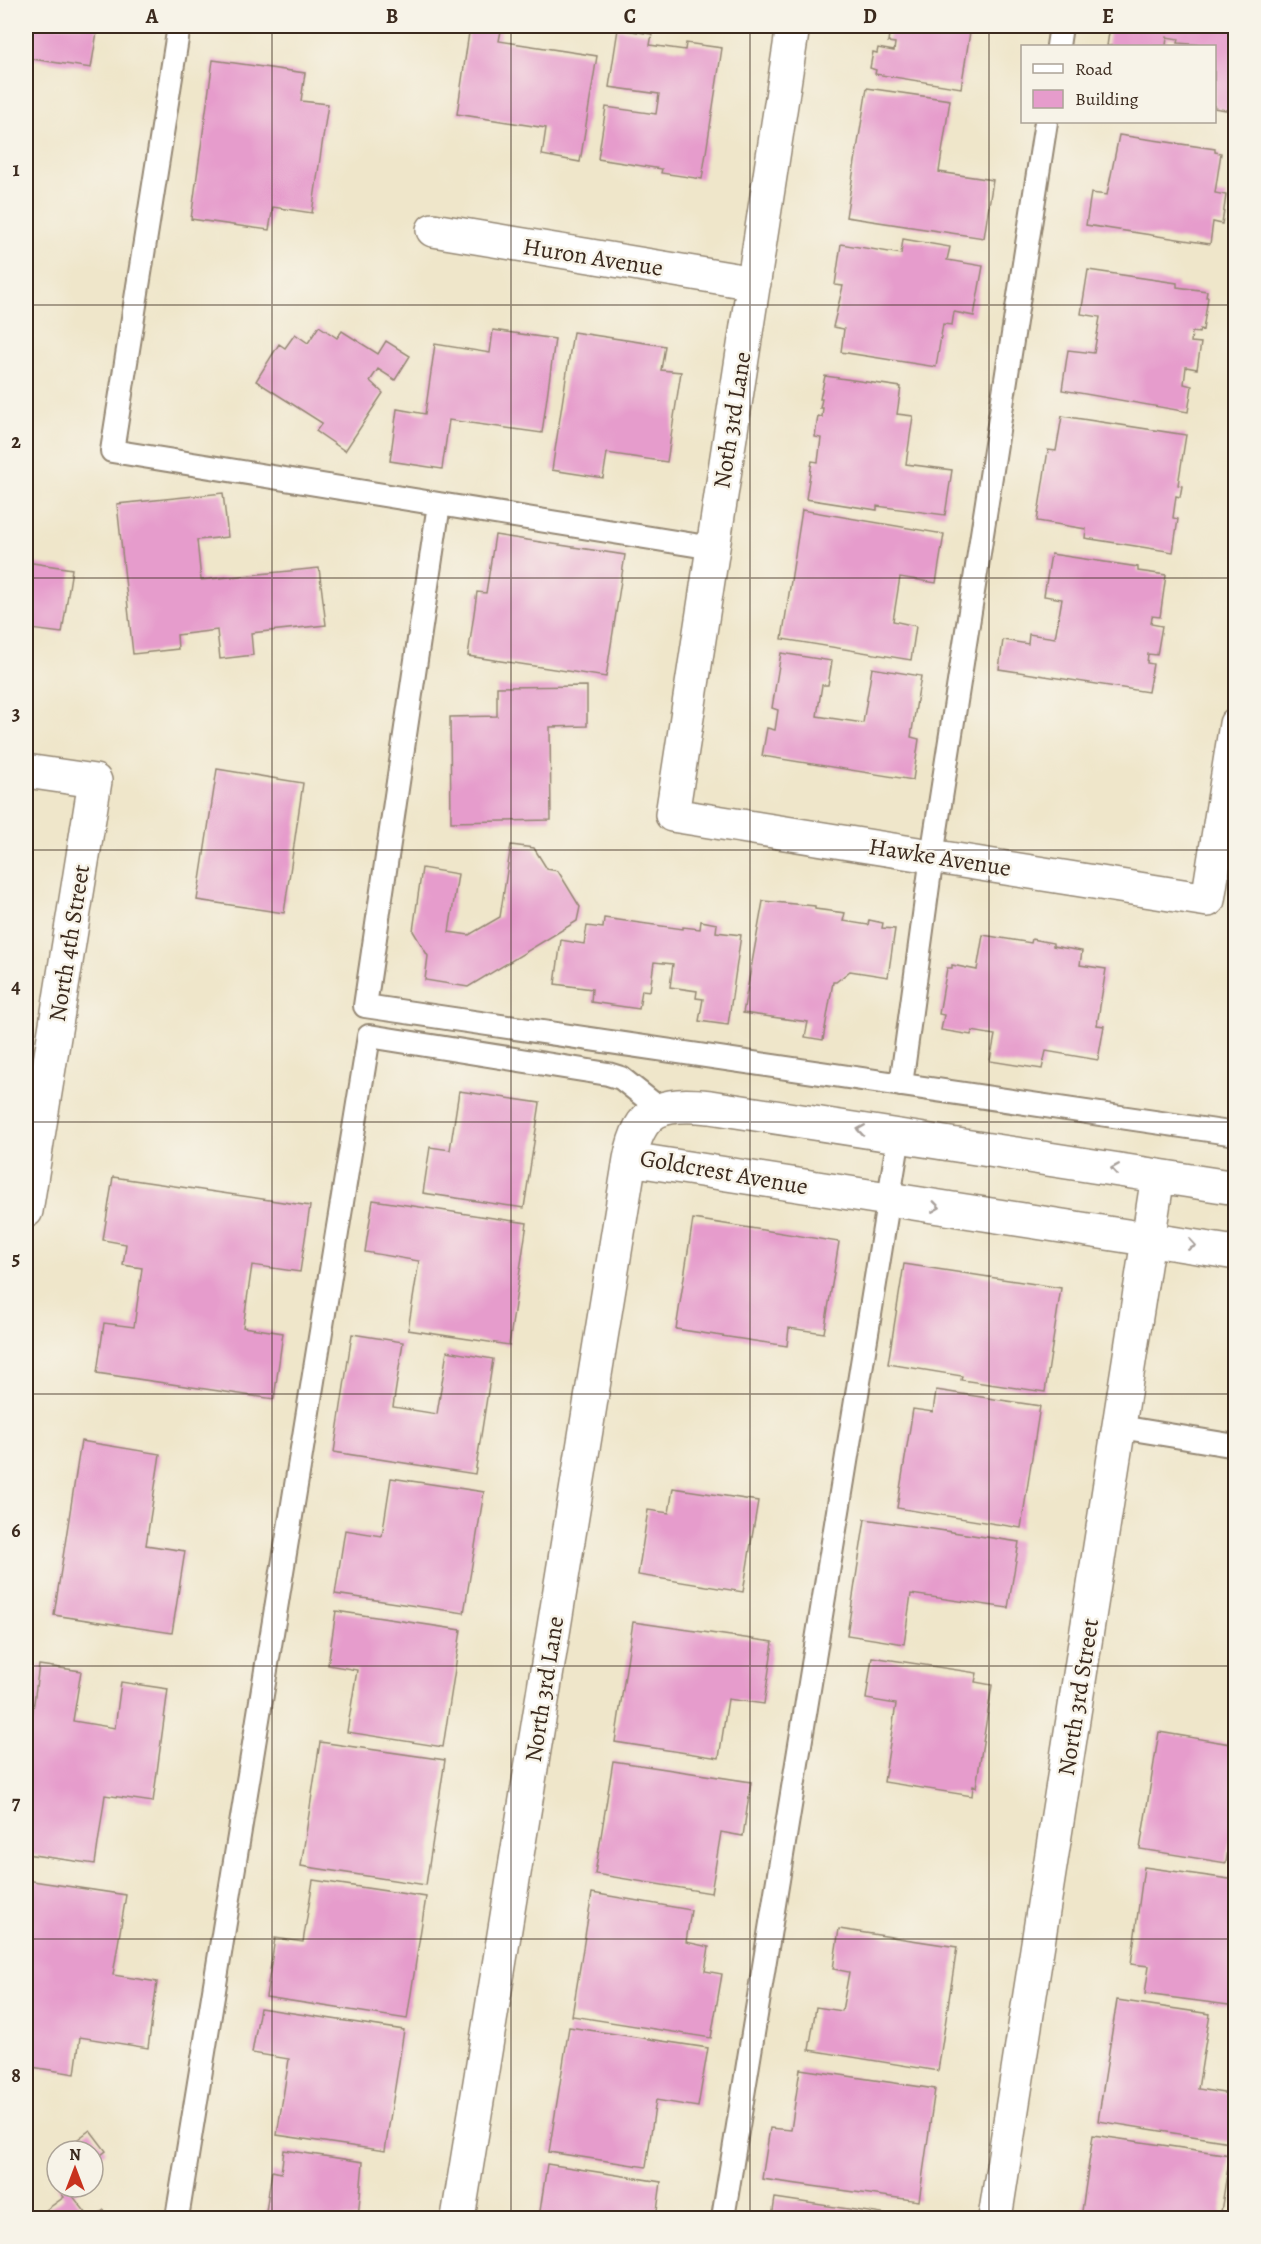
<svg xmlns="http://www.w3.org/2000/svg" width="1261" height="2244" font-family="Alegreya,serif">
<rect width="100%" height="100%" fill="#f7f3e8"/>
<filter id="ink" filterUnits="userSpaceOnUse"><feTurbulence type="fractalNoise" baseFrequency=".0167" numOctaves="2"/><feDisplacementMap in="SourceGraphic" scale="12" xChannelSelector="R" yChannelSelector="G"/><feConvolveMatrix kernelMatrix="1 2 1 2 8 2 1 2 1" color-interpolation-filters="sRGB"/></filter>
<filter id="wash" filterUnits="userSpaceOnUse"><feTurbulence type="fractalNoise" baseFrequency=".008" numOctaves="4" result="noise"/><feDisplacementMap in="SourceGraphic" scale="24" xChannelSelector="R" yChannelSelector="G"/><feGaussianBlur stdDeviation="1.35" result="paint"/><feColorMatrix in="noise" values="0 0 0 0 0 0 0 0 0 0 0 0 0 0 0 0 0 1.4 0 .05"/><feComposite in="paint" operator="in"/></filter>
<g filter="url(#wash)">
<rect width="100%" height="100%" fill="#efe6ca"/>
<g id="blocks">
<path fill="#e69ccc" d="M26 26H98L91 68 26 58Z
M470 26H502L499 41 597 56 580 162 542 155 546 128 457 114Z
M890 26H971L961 88 875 74 876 70 870 68 873 52 877 53 878 48 894 51 895 43 888 42Z
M1110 26H1236V100L1232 111 1214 108V46L1178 43 1179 39 1167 37 1166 46H1107Z
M618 29 652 34 650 45 685 50 686 43 722 48 702 179 661 173 662 169 598 159 606 107 656 114 659 94 609 87Z
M213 60 305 73 301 101 328 104 312 213 273 207 269 230 191 219Z
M867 88 950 100 939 172 993 180 984 238 846 217Z
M1119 135 1215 149V152L1221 153 1215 193 1226 195 1222 224 1213 222 1210 244 1086 225 1091 193 1107 195Z
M903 239 950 247 947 260 983 266 974 316 954 312 952 325 943 324 936 367 841 352 844 329 833 327 843 286 835 285 841 244 901 254Z
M1088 270 1177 283V287L1207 291 1206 297H1208L1203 330 1200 329 1199 333 1192 332 1191 342 1201 343 1197 369 1186 367 1184 384 1192 386 1188 412 1062 390 1068 350 1094 353 1100 317 1081 314Z
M319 326 337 338 342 331 378 354 386 341 410 356 395 380 378 369 370 381 383 393 345 451 316 431 322 423 256 381 279 344 285 348 295 334 308 343Z
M493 330 555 339 542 433 449 420 442 469 390 461 397 409 425 414 435 344 490 353Z
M573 332 665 346 661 370 681 372 667 462 607 453 603 478 552 470Z
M825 376 901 387 897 414 913 416 906 464 952 470 945 515 877 506V510L806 499 812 461 818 462 821 438 815 437 818 416 822 417 823 408H820L822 399H820Z
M1062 416 1186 435 1178 485 1182 486 1180 497 1176 496 1173 518 1178 519 1173 552 1085 538 1086 529 1037 521 1048 450 1056 451Z
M223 493 228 537 197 540 201 580 319 568 326 625 251 633 253 655 220 659 217 630 177 635 178 649 133 654 117 504Z
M802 510 944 534 936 583 900 577 893 621 916 626 911 660 782 639Z
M495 535 625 555 606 677 468 656 477 592 486 593Z
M1051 554 1138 567V571L1166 575 1160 617 1152 616 1151 624 1162 626 1157 655 1148 654 1147 663 1153 664 1148 692 999 669 1003 640 1028 644 1029 634 1055 638 1062 599 1044 596Z
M26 562 72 569 62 633 31 629 28 648H26Z
M781 653 832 661 828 685H822L817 716 863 723 872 668 921 676 911 737 919 739 913 780 762 756 767 728 775 730 778 710 772 708Z
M587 686V726L550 727 551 820 451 822 450 717 497 716V687Z
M217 769 303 783 284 913 197 900Z
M511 845 534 848 547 869 558 871 580 907 577 921 468 987 425 980 428 956 413 931 422 868 458 874 449 932 469 935 500 917Z
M763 901 815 906V909L845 913 843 921 868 925 869 920 883 923 882 928 895 929 888 977 850 971 836 982H833L823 1040 805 1037 808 1022 743 1013Z
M604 918 683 929V927L700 929 701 921 717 924 716 932 741 935 728 1025 699 1021 703 999 696 998 697 991 670 987 673 964 654 962 650 991 642 990 639 1009 591 1002 592 989 555 984 561 940 584 944 587 926 603 928Z
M983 935 1031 943 1032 939 1053 943V946L1082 951 1080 965 1106 969 1097 1025 1104 1026 1098 1060 1046 1051 1042 1069 990 1061 995 1035 972 1031 971 1035 941 1030 944 1015 939 1014 947 968H952V965L977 970Z
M459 1091 540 1103 524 1208 423 1193 430 1147 450 1150Z
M113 1177 310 1206 300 1272 252 1265 243 1327 283 1333 274 1399 97 1373 104 1323 134 1327 142 1268 123 1265 126 1244 103 1240Z
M373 1200 527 1223 509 1345 408 1330 419 1261 365 1252Z
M693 1219 839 1242 824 1333 789 1328 787 1346 676 1329Z
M904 1264 1061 1288 1045 1392 961 1380 962 1376 888 1364Z
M352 1334 403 1342 393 1407 437 1414 447 1351 493 1359 475 1474 334 1452Z
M936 1390 1040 1406 1021 1528 897 1508 913 1409 933 1412Z
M81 1441 160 1454 146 1545 185 1551 172 1633 54 1615Z
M391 1478 484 1492 464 1613 335 1594 345 1530 382 1536Z
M673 1488 758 1501 743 1592 638 1575 648 1510 669 1513Z
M865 1519 1019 1542 1008 1608 911 1594 904 1644 847 1635Z
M336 1611 461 1630 443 1747 347 1732 357 1670 328 1665Z
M633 1622 773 1642 764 1704 728 1699 719 1758 615 1742Z
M872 1657 977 1673 975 1682 992 1685 976 1787 973 1786 972 1796 884 1782 896 1704 866 1699Z
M39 1665 81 1671 73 1721 115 1728 121 1682 168 1689 153 1802 105 1795 95 1864 26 1854V1762Z
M1159 1732 1236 1745V1804L1226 1863 1140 1849Z
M320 1742 445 1760 426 1885 301 1866Z
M613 1761 751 1782 743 1836 721 1832 711 1893 595 1874Z
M1144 1867 1236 1880V2006L1145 1994 1149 1966 1131 1964Z
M26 1880 126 1895 113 1975 157 1982 148 2048 80 2037 75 2074 26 2066Z
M313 1880 426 1897 407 2019 266 1997 275 1938 303 1942Z
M592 1893 691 1910 686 1942 709 1947 705 1971 722 1974 711 2038 572 2016Z
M839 1929 957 1947 938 2071 809 2050 816 2007 842 2011 849 1972 833 1969Z
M1117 2000 1210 2014 1198 2089 1236 2095V2143L1098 2121Z
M260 2008 404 2030 385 2151 277 2135 289 2059 252 2053Z
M569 2027 708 2048 698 2107 656 2100 646 2167 549 2152Z
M800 2069 935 2089 919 2201 762 2179 770 2128 791 2130Z
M90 2130 106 2151 93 2161V2151H62Z
M1093 2135 1230 2155 1220 2218H1081Z
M284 2150 363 2162 358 2218H265L272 2171 281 2173Z
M547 2164 661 2182 656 2218H539Z
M57 2182V2187H84L72 2195 90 2218H35L64 2197 54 2184Z
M775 2198 889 2215 888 2218H772Z
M104 2210 110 2218H92Z"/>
</g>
</g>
<g filter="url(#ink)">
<use href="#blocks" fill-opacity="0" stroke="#958874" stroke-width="1.5"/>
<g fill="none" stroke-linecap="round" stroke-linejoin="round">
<defs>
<path id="service" d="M179 26 112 451 439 504 365 1006 1236 1134
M1058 46 1061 26
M439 504 713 548
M901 1085 932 856 1046 122
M1120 1427 1236 1446
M177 2218 369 1036 608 1074 621 1078 660 1109
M723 2218 899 1136"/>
<path id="minor" d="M793 26 672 815 1208 900 1236 724
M433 230 754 283
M26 771 95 781 26 1211
M630 1159 1236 1253
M458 2218 630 1159C640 1108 661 1102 710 1107L1236 1188
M995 2218 1158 1176"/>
</defs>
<use href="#service" stroke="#958874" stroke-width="26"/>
<use href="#minor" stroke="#958874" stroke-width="36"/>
<use href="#service" stroke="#fff" stroke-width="22"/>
<use href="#minor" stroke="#fff" stroke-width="33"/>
</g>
<defs><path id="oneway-chevron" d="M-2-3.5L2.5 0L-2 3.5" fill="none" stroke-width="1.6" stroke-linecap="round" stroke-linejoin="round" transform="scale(1.5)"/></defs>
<g stroke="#a79f9a">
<use href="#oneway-chevron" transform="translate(861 1130) rotate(-171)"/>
<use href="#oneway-chevron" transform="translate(1115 1169) rotate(-171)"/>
<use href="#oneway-chevron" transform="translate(936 1207) rotate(8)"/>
<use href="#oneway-chevron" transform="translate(1192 1245) rotate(9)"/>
</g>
</g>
<path fill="none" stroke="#3b2a1e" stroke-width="1.5" stroke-opacity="0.55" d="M272 26V2218M511 26V2218M750 26V2218M989 26V2218M26 305H1236M26 578H1236M26 850H1236M26 1122H1236M26 1394H1236M26 1666H1236M26 1939H1236"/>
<g text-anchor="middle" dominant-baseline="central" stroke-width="5" stroke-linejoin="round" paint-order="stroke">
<g font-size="24" fill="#3b2a1e" stroke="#f7f3e8">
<text transform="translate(593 257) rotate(9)">Huron Avenue</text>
<text transform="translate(732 420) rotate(-81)">Noth 3rd Lane</text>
<text transform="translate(940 857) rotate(9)">Hawke Avenue</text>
<text transform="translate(69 943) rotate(-81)">North 4th Street</text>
<text transform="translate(724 1172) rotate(10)">Goldcrest Avenue</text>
<text transform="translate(544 1689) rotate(-81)">North 3rd Lane</text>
<text transform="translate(1078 1697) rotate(-81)">North 3rd Street</text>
</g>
</g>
<rect width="1261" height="2244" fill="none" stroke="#f7f3e8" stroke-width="66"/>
<rect x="1021" y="45" width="195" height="78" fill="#f7f3e8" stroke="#aca397" stroke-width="1.5"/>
<rect x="1033" y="64" width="30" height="9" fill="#ffffff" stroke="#aca397" stroke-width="1.5"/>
<text x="1075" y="75" font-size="18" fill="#3b2a1e">Road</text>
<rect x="1033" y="90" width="30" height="18" fill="#e69ccc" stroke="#aca397" stroke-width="1.5"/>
<text x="1075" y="105" font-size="18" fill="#3b2a1e">Building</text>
<g transform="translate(75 2169)"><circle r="28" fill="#f7f3e8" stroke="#aca397" stroke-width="1.5"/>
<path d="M0-4.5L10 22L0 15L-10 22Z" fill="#c8321e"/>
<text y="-9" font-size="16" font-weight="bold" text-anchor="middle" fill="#3b2a1e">N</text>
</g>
<rect x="33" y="33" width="1195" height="2178" fill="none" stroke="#3b2a1e" stroke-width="2"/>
<g font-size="20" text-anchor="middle" font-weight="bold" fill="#3b2a1e">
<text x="152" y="23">A</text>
<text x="392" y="23">B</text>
<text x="630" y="23">C</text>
<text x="870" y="23">D</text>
<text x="1108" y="23">E</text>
<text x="16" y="176">1</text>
<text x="16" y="448">2</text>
<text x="16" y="720">3</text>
<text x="16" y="993">4</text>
<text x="16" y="1265">5</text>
<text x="16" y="1537">6</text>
<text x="16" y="1809">7</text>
<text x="16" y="2082">8</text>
</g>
</svg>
